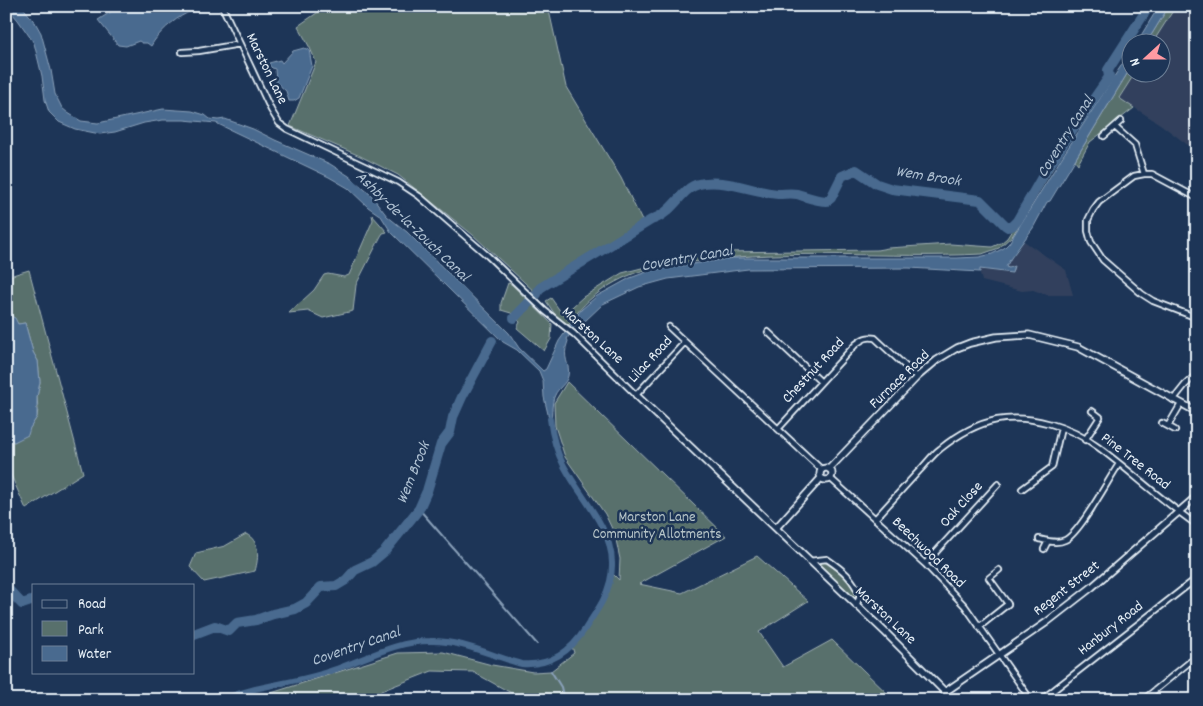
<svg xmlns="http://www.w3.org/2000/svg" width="1203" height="706" font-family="Dekko,sans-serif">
<rect width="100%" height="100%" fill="#1d3557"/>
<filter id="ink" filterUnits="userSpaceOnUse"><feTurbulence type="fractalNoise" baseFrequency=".02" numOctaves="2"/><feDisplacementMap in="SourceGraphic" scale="10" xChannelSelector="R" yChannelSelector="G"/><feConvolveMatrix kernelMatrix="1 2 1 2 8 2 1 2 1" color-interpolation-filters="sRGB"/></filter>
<g filter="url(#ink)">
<path fill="#31415d" d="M1176 6H1197V152L1160 124 1119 98 1135 73 1160 72V42H1153Z
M1024 241 1066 270 1073 295H1047L1033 290 1022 291 982 281 979 269 1011 273 1010 268H1007L1006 266Z"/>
<path fill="#58706c" stroke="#a0b0b2" d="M327 6H548L566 87 621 178 644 225 551 281 540 288 537 294 473 235 398 175 360 156 290 126 316 62 310 48 298 26Z
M1169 6H1176L1153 42H1147Z
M1130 69V72L1135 73 1119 98 1134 108 1090 142 1078 164 1075 160Z
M1057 161 1013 235 999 248 982 254C888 259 793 248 700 261 684 263 667 264 651 268 620 276 585 296 569 325H565L556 316 546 301 551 298 563 315 583 297 622 273 681 258 720 252 877 250 888 248 950 244 992 247 1001 243 1007 238 1053 166Z
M372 215 387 232 383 233 381 236 356 285 353 311 323 318 308 311 289 313 314 290 324 275 328 274 344 277 349 275 373 220Z
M29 270 83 473 26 509 6 464V439L14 442 30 428 37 417 38 409 37 397 40 382 38 361 33 352 25 323 18 324 9 315 6 316V277Z
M508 283 511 284 552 324 551 339 544 351 517 328 520 322 511 313 501 310V303Z
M567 382 726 536 639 584 682 593 757 556 808 601 759 632 783 667 832 640 894 700H524L473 672 432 671 358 700H249L398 653 443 652 492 665 533 672 551 671 574 653 572 646 603 599 611 572 619 580 620 559 615 535 605 514 565 457 555 426 554 403Z
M246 534C260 541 259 557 255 571L204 582 190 567 196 553 225 546Z
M822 561C838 570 849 579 857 596L854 601 814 563Z"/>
<path fill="#496a8f" stroke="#89a0b9" d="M6 6H22L36 24 41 33 51 70 55 94 62 108 68 113 81 121 98 123 163 109 192 111 205 115 210 119 218 120 225 119 253 129 275 140 330 164 349 176 371 195 387 216 407 232 509 333 519 348 543 371 546 369 559 341 581 310 597 296 610 289 630 278 652 270 733 258H957L979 257 992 254 1004 248 1009 243 1064 154 1130 52V69L1050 201 1047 202 1033 228 1011 258 1006 267 1009 268 1014 266 1012 273 980 269V272L909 268 748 269 668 279 639 287 603 304 585 321 574 327 567 339 568 341C561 359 571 364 568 376 566 384 558 388 555 395 551 402 552 419 551 427L544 397 543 381 539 371 517 350 503 342 391 232 381 216 368 207 348 188 329 177 216 123 184 120H163L144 123 115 132 100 134 75 129 59 122 49 112 45 100 42 76 34 43 18 20Z
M114 6H205C200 11 193 10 187 13 173 20 158 33 151 46L147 43H142L139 41 126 46 118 45 98 20 114 10Z
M1159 6H1169L1147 42H1137Z
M304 48 309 50 312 66 299 98 294 101H289L286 91 276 82 275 69 270 67 269 63 280 60 282 63 293 51Z
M9 315 15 318 18 324 25 323 33 352 38 361 40 382 37 397V417L30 428 28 435 14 442 6 439V316Z"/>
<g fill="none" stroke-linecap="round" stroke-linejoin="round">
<path stroke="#89a0b9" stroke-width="2" d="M419 509 537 644
M551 671 561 687 564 700"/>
<path stroke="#496a8f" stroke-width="6" d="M222 700C253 686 288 684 321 674 358 664 391 641 430 641 461 640 492 656 522 664 550 666 571 651 585 629 591 619 598 610 603 600 631 544 588 511 564 466 556 451 552 435 550 419"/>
<path stroke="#496a8f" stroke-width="10" d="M514 318 537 294 540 288 651 220C674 213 681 188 699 184 725 178 752 192 778 194 785 194 791 193 797 194 807 197 817 201 827 201L831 198 842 176 856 170 877 184 892 189 980 200 1005 225 1008 227 1012 226 1017 221 1049 165 1055 158 1068 136 1109 77 1108 70 1149 6
M6 587 22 604 34 600
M194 634 215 626 229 631 237 623 256 620 273 614 295 609 306 603 321 587 336 586 346 580 355 570 372 562 385 551 419 509 427 491 441 444 450 432 453 417 462 397 492 341"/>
<defs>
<path id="minor" d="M222 6 271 110 279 123 287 129 398 182 419 196 488 256 545 311 574 334 636 395 685 342
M182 52 199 51 240 44
M1115 127 1135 145 1144 174
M1104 136 1121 121
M1197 198 1152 174H1144L1134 176 1099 202 1093 210 1088 220V231L1091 242 1103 260 1142 294 1153 301 1192 316 1197 320
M669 327 822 470
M768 332 821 382
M1173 400 1185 385 1197 374
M1162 423 1175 430
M1168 426 1181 404
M778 429 856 344C863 339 867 336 875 338L917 377
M1085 440 1100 417 1092 411
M830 478 925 564 965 606 1031 700
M1022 489 1052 467 1061 428
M875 519C890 503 904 487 919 471 926 464 932 455 940 449 956 436 976 424 997 420 1031 414 1071 427 1098 447 1132 472 1162 501 1197 525
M1039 539C1047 541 1057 544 1065 540 1080 533 1108 480 1119 464
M1044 549 1048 541
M809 561 827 559C843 570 853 578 860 596L856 606
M925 564 998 484
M1191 583 1197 591
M979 627 1008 604 989 578 999 570
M1041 700 1197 578
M1143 700 1197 656"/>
<path id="tertiary" d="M636 395 886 633 945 692 951 700
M820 474a6 6 0 1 1 12 0a6 6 0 1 1-12 0Z
M829 469 917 377 937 360 957 348 970 343 996 337 1029 335 1078 347 1197 412
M776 528 821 478
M945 692 1047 622 1092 587 1197 496"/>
</defs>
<use href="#minor" stroke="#e8f1f8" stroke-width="8"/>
<use href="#tertiary" stroke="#e8f1f8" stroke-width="9"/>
<use href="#minor" stroke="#1d3557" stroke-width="4.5"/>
<use href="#tertiary" stroke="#1d3557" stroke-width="5.5"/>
</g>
</g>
<g text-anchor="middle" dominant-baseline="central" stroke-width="5" stroke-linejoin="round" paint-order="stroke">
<g font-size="15" fill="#e8f1f8" stroke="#1d3557">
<text transform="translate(266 69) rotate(64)">Marston Lane</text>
<text transform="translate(592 336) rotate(42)">Marston Lane</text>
<text transform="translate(651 360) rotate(-47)">Lilac Road</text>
<text transform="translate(814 371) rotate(-47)">Chestnut Road</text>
<text transform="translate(900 380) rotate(-44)">Furnace Road</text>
<text transform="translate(1135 462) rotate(38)">Pine Tree Road</text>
<text transform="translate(962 505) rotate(-48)">Oak Close</text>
<text transform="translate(928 553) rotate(44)">Beechwood Road</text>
<text transform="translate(1067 589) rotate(-38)">Regent Street</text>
<text transform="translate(885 616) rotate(43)">Marston Lane</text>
<text transform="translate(1111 629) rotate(-38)">Hanbury Road</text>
</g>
<g font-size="15" fill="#b6c4c7" stroke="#1d3557">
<text x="657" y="518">Marston Lane<tspan x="657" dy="17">Community Allotments</tspan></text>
</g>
<g font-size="16" font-style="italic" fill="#b0c2d3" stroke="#1d3557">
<text transform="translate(1066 137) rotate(-58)">Coventry Canal</text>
<text transform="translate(928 177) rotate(9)">Wem Brook</text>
<text transform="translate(412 227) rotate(44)">Ashby-de-la-Zouch Canal</text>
<text transform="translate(687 259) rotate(-10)">Coventry Canal</text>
<text transform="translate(414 473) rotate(-68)">Wem Brook</text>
<text transform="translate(356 647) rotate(-19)">Coventry Canal</text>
</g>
</g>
<rect width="1203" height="706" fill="none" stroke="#1d3557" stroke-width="25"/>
<rect x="12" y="12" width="1178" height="681" fill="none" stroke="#e8f1f8" stroke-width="2" filter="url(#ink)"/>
<rect x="32" y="584" width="162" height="90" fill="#1d3557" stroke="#6e8097"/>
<rect x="42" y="600" width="25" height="8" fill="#1d3557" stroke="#6e8097"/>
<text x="78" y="608" font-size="15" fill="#e8f1f8">Road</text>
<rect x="42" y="621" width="25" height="15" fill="#58706c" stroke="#6e8097"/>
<text x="78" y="634" font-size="15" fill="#e8f1f8">Park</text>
<rect x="42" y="646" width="25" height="15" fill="#496a8f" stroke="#6e8097"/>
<text x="78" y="658" font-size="15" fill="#e8f1f8">Water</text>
<g transform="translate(1146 58) rotate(249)"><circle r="24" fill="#1d3557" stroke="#6e8097"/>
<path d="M0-4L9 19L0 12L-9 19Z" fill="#ff9aa2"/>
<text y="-8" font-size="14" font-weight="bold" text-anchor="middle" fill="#e8f1f8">N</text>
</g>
</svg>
